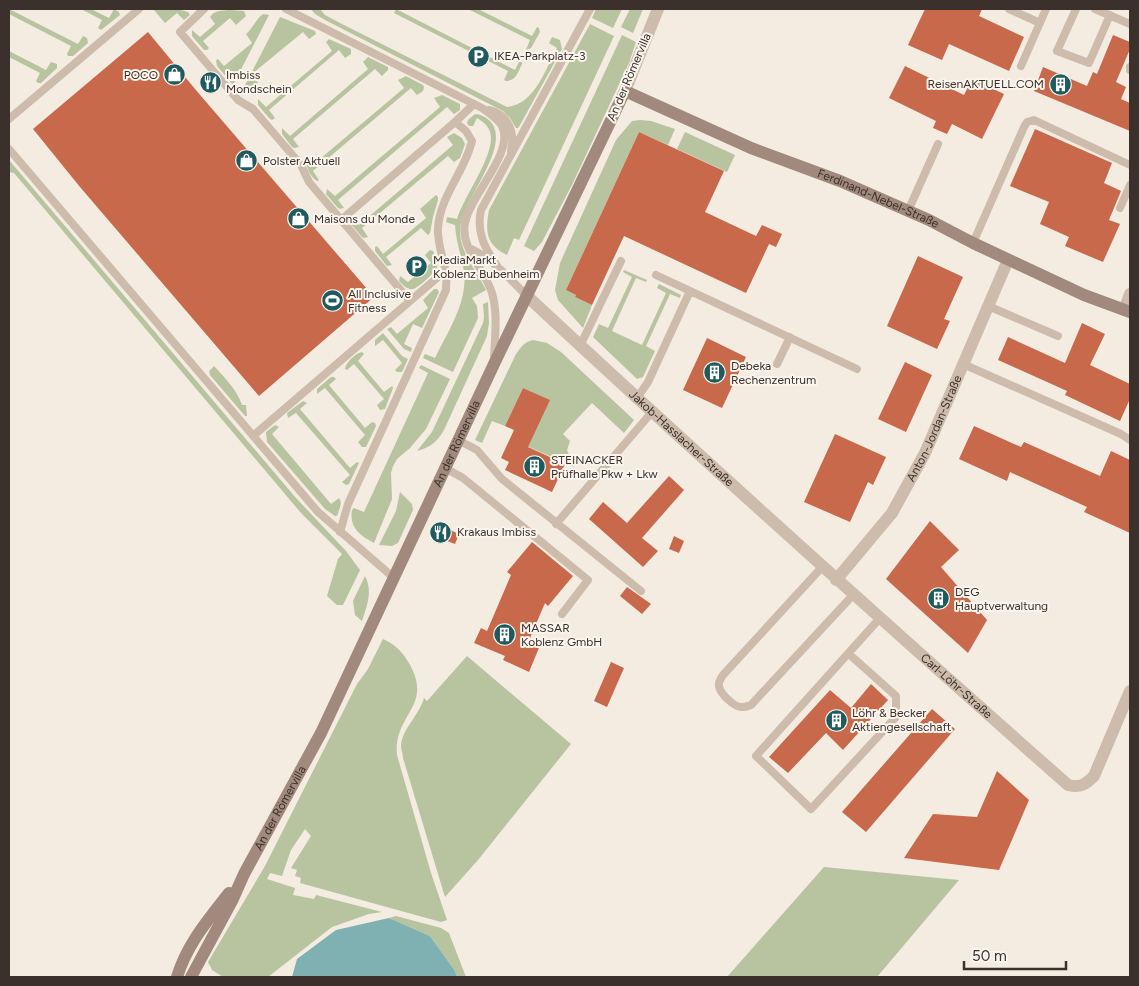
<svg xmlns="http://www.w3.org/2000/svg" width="1139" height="986" font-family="Figtree,sans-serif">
<rect width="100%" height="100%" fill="#f4ebe1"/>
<path fill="#b8c4a0" d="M9 9 78 44 83 36 87 38 88 43 73 56H68L67 54 71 46 9 14Z
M81 9H91L109 18 114 9 119 12 120 15 101 30 98 28 102 20Z
M153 9H177L188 12 190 15 184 20 177 13 165 23Z
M311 9H320L325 15 340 23 507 107C535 104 545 70 557 48L549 43 552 37 560 40 562 49 520 125 518 128H516L510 118 503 111 325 20 315 14Z
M396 9 515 70 519 62H522V64C518 72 516 81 506 81L504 80 508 71 394 13Z
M468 9H478L532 36 537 27 539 28 540 32 531 48 526 50 530 40Z
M596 9H622L613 28 592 18Z
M630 9H643L633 33 621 27Z
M229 10 244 11 246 16 236 25 230 18 203 41 209 48 207 50H204L192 36V30L200 37 215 24 210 17C214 10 222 11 229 10Z
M263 14 269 15 233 85 217 66 216 60 218 59 224 66 252 43 246 34C253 28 256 19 263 14Z
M280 17 315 31 316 34 309 39 303 32 252 74 258 83C253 87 247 95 241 93Z
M590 24 614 36 519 240 514 238 507 255C486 245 485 232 489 210Z
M622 35 636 42 629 63 572 185 542 242 534 251 524 246Z
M329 39 351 49V54L345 58 339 50 269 110 275 118 272 120 269 118 258 105V99L266 107 332 51 326 42Z
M9 51 46 70 51 62 57 64V68L41 83H38L36 81 40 73 9 57Z
M368 57 388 67V70L382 76 375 69 293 139 299 147 295 148 292 147 282 134V128L290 136 368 69 363 62Z
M406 76 423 85 424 87 423 91 417 95 411 88 313 171 319 180 317 181C310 177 306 166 305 159L309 158 314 164 404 88 398 80Z
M442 95 460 104V110L454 114 447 107 338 200 344 208 340 209 338 208 326 194 327 189 335 196 440 107 434 98Z
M475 114C480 114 485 117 489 120 515 145 460 201 460 231 460 253 477 271 486 290L472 298 477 306 478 318 453 372 423 358 425 354 435 358C448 331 468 302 464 271 461 254 456 242 455 225L446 222 447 217 457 219C463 197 497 153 490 132 488 125 482 121 477 118L473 126H469L467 123 468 120Z
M640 120 651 121 675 129 668 145 639 132 566 290 576 295 575 297 592 305 583 328 558 300 555 290 560 263 616 140 632 121Z
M685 132 735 155 727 172 677 149Z
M454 133 462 138 465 144 460 158 454 162 448 156 362 228 368 237 364 238 362 237 350 223 351 218 359 225 453 145 447 137Z
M9 160 296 498 346 551 360 570 343 605H337L327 596 338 559 342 554 301 513 14 173 9 172Z
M436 195 438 197V200L433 217 430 233 428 235 421 228 386 257 392 265 387 266 375 251V247L377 246 383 254 426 218 420 209Z
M430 250 433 251C435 256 438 261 437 267 436 272 418 288 413 289 407 290 403 285 399 281L400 276 408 282 431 263 425 255Z
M624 270 647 280 646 282 636 278 612 331 642 345 666 293 657 288 659 284 681 295 680 298 670 294 646 346 655 351 643 377 637 379 593 337 599 324 608 328 632 277 623 272Z
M434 289H437L439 292 422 328 413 324 404 344 412 348 411 352 404 349 387 329 391 327 397 334 428 308 423 300Z
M488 302 489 323 487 336 444 430C437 442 431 447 417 451L432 432 483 323 484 317 483 304Z
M383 333 402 356 408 359 402 372H397L395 370 402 363 383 340 375 346V340Z
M533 340 547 343 561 352 634 420 624 433 592 403 563 434 570 441 567 450 574 467 518 442 549 400 523 388 505 426 492 421 482 443 475 440 516 354C521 347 524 342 533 340Z
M362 352 364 354 358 361 384 392 392 386 393 388 385 409 380 410 377 405 384 399 354 364 347 370 345 369C346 362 356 353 362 352Z
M421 365 450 379 426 429 410 448 397 459 393 466 391 473 392 499 374 543C359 535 349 527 352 510L354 508 364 512 428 373 419 368Z
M214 366C225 378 237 390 242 405H246L247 416H245L210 375 209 371Z
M331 377H334L336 379 329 385 365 428 372 422 375 423 376 426 366 447H362L358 442 365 435 325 388 317 394V389Z
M303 401 307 403 300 409 350 468 357 462 359 463 349 484 346 485 342 482 350 475 296 413 288 418 287 413Z
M275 425 279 427 272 434 331 504 339 498C343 502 339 510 337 516H335L325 509 267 442 266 432Z
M400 492 412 504 413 510 398 543 392 546 379 545 396 511Z
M365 576C373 591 367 606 362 621L355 615 353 601Z
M383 639C396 645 403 652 410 665 433 707 393 714 397 755L431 873 447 920 441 922 300 883 301 878 295 876 297 870 291 868 311 836 305 829 291 850 282 876 270 873 267 879 295 888 293 895 314 899 316 895 382 912 369 914 332 927 268 977H223L212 970 208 962 265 866 357 684 368 669Z
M467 656 571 744 478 860 445 897 403 758C403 754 401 749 401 746 402 729 420 714 424 698L427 701Z
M824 867 959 880 877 977H727Z
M396 916 441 928 449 933 466 977H457L455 971 430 936 389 918Z"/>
<path fill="#7fb0b2" d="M389 918 430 936 455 971 457 977H292L297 959 336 930Z"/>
<path fill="#c8694b" d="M925 9H982L979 16 1024 37 1009 71 949 44 942 60 908 45Z
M148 32 195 89 374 297 259 396 80 187 33 129Z
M1113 35 1130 42V49L1116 82 1126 87 1121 99 1130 103V131L1034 91 1043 67 1087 86 1093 72 1097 74Z
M905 66 964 95 972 79 1004 94 982 139 952 124 947 134 933 128 936 121 889 98Z
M1035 129 1112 163 1104 183 1121 191 1109 220 1120 224 1103 262 1065 246 1069 237 1040 224 1049 202 1010 186Z
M639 132 724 171 705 212 756 236 762 225 782 234 776 247 769 244 746 293 624 236 592 305 575 297 576 295 566 290Z
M918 256 963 277 944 319 950 321 937 349 887 326Z
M1082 323 1105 334 1090 365 1130 384V399L1120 421 1065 395 1067 391 998 360 1008 337 1065 363Z
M707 338 746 357 722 408 683 390Z
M905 362 932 375 906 432 878 419Z
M523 388 550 400 528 447 565 464 552 492 505 470 509 462 501 458 514 430 505 426Z
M974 426 1021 447 1024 442 1100 476 1111 451 1130 460V533L1084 512 1087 507 1010 472 1007 481 959 459Z
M835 434 886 457 873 485 868 482 850 522 804 502Z
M669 476 684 490 642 538 658 551 643 567 589 519 603 502 627 523Z
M930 521 959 550 941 567 987 620 968 653 886 579Z
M439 525 459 534 455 544 434 536Z
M674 536 684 541 679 553 669 549Z
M532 542 573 576 548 606 545 603 530 638 541 643 529 672 503 660 505 656 474 643 481 628 487 631 511 575 507 572Z
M627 587 651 604 642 614 620 596Z
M611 662 624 668 607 707 594 701Z
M871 684 888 700 843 750 826 733 788 773 769 757 830 690 851 708Z
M932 709 955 729 866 832 842 812Z
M997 771 1029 800 999 870 904 858 933 814 977 817Z"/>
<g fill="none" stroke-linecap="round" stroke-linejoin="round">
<path stroke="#cdbbac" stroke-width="8" d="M204 9 180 32 238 100 253 109 301 165 309 182 410 301
M286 9 482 108C489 113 497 118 502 126 515 153 470 195 465 223 460 249 485 269 492 293 498 313 495 336 494 357
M1009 9 1040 23
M1076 9 1057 51 1089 63 1110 15
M1095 9 1130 24
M1021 66 1046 9
M1130 67V70
M489 110C509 115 515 132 511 151
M9 119 139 9
M9 149 318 512 394 578
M1120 208 1130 185
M908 211 938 144
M341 220 455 122 474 104
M973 243 1024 127 1027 122 1034 120 1130 165
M469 248C492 258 509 278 527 296
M498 267C485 249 476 233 481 210L590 9
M656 275 857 369
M988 306 1058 336
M580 346 621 261
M777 364 790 337
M963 364 1121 434 1130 440
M637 398 648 382 690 291
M253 436 445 271
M458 440 477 450 502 479 641 591
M445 468 463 478 588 580 562 614
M556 524 652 412
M340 532 348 504 446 290C446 285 447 279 446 274 444 259 437 244 438 228 440 196 465 171 472 141L466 131 455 122
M823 566 723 675C721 678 718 682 719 686 720 694 735 708 743 707 746 707 748 706 751 705L853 595
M849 654 896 696V717L811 809 756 756 880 618"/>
<g stroke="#cdbbac" stroke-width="12">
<path d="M625 91 658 9"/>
<path id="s1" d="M527 296C705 462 886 624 1068 785 1080 788 1085 785 1094 776L1130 691"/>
<path d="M1124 310 1130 294"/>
<path id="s2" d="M836 580 892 513 925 453 1008 260"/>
</g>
<g stroke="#a18a7d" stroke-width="12">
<path d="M177 977C187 944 208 920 229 893"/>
<path id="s3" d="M191 977 232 901 244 874 321 733 494 364 625 91 751 148 840 181 929 220 973 243 1084 295 1130 312"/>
</g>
</g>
<defs>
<symbol id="parking-disc" viewBox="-11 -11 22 22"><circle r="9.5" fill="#1f5a5e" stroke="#fbf5ee"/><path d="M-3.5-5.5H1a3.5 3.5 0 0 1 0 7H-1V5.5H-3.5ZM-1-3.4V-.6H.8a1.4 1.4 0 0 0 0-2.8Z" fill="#fff"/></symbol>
<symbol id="shop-disc" viewBox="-11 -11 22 22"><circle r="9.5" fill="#1f5a5e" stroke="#fbf5ee"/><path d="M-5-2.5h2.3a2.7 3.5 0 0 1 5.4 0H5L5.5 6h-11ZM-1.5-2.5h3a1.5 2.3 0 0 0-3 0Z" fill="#fff"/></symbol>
<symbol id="restaurant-disc" viewBox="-11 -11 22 22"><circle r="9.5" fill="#1f5a5e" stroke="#fbf5ee"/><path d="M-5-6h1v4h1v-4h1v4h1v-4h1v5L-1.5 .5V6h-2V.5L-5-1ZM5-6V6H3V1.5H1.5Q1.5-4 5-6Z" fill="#fff"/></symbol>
<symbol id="building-disc" viewBox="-11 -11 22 22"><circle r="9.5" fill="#1f5a5e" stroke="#fbf5ee"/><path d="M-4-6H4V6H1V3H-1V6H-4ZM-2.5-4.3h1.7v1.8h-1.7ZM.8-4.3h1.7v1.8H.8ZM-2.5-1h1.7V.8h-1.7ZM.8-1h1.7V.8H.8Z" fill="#fff"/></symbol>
<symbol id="stadium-disc" viewBox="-11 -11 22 22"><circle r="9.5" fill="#1f5a5e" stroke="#fbf5ee"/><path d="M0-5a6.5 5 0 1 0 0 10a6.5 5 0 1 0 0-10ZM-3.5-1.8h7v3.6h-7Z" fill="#fff"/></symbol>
</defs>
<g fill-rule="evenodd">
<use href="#parking-disc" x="466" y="44" width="25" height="25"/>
<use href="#shop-disc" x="162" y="62" width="25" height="25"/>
<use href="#restaurant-disc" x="198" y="70" width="25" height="25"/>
<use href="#building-disc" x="1048" y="72" width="25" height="25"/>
<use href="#shop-disc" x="234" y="148" width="25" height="25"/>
<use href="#shop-disc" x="286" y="206" width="25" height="25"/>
<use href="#parking-disc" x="404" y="254" width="25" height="25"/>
<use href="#stadium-disc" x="320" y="288" width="25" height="25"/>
<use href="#building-disc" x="702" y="360" width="25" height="25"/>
<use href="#building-disc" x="522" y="454" width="25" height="25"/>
<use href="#restaurant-disc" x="428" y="520" width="25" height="25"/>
<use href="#building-disc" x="926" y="586" width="25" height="25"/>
<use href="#building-disc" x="492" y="622" width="25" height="25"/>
<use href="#building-disc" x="824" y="708" width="25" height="25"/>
</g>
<g text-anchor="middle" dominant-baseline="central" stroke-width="4" stroke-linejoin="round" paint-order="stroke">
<g font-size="12" fill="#3b302b" stroke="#fbf5ee" text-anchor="start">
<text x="494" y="56">IKEA-Parkplatz-3</text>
<text x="158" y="75" text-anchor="end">POCO</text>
<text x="226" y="75">Imbiss<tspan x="226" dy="14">Mondschein</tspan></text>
<text x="1044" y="84" text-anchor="end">ReisenAKTUELL.COM</text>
<text x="263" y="161">Polster Aktuell</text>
<text x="314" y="219">Maisons du Monde</text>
<text x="433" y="260">MediaMarkt<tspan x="433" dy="14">Koblenz Bubenheim</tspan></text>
<text x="348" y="294">All Inclusive<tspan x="348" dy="14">Fitness</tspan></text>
<text x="731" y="366">Debeka<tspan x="731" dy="14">Rechenzentrum</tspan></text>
<text x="551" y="460">STEINACKER<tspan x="551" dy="14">Prüfhalle Pkw + Lkw</tspan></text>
<text x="457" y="532">Krakaus Imbiss</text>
<text x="955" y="592">DEG<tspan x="955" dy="14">Hauptverwaltung</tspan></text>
<text x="521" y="628">MASSAR<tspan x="521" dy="14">Koblenz GmbH</tspan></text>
<text x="852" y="713">Löhr &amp; Becker<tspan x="852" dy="14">Aktiengesellschaft</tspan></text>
</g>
<g font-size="12" fill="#3b302b" stroke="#fbf5ee">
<text transform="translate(629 77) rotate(-67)">An der Römervilla</text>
<text stroke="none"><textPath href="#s3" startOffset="1262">Ferdinand-Nebel-Straße</textPath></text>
<text stroke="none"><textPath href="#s2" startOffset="182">Anton-Jordan-Straße</textPath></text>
<text stroke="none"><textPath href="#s1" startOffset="210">Jakob-Hasslacher-Straße</textPath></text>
<text stroke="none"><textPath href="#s3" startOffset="596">An der Römervilla</textPath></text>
<text stroke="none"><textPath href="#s1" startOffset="580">Carl-Löhr-Straße</textPath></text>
<text stroke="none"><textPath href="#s3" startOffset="191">An der Römervilla</textPath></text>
</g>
</g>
<rect width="1139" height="986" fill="none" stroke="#3b302b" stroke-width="20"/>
<path d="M964 961v8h102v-8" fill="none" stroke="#3b302b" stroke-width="2.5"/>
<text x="972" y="961" font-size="15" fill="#3b302b" stroke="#fbf5ee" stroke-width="4" paint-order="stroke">50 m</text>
</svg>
